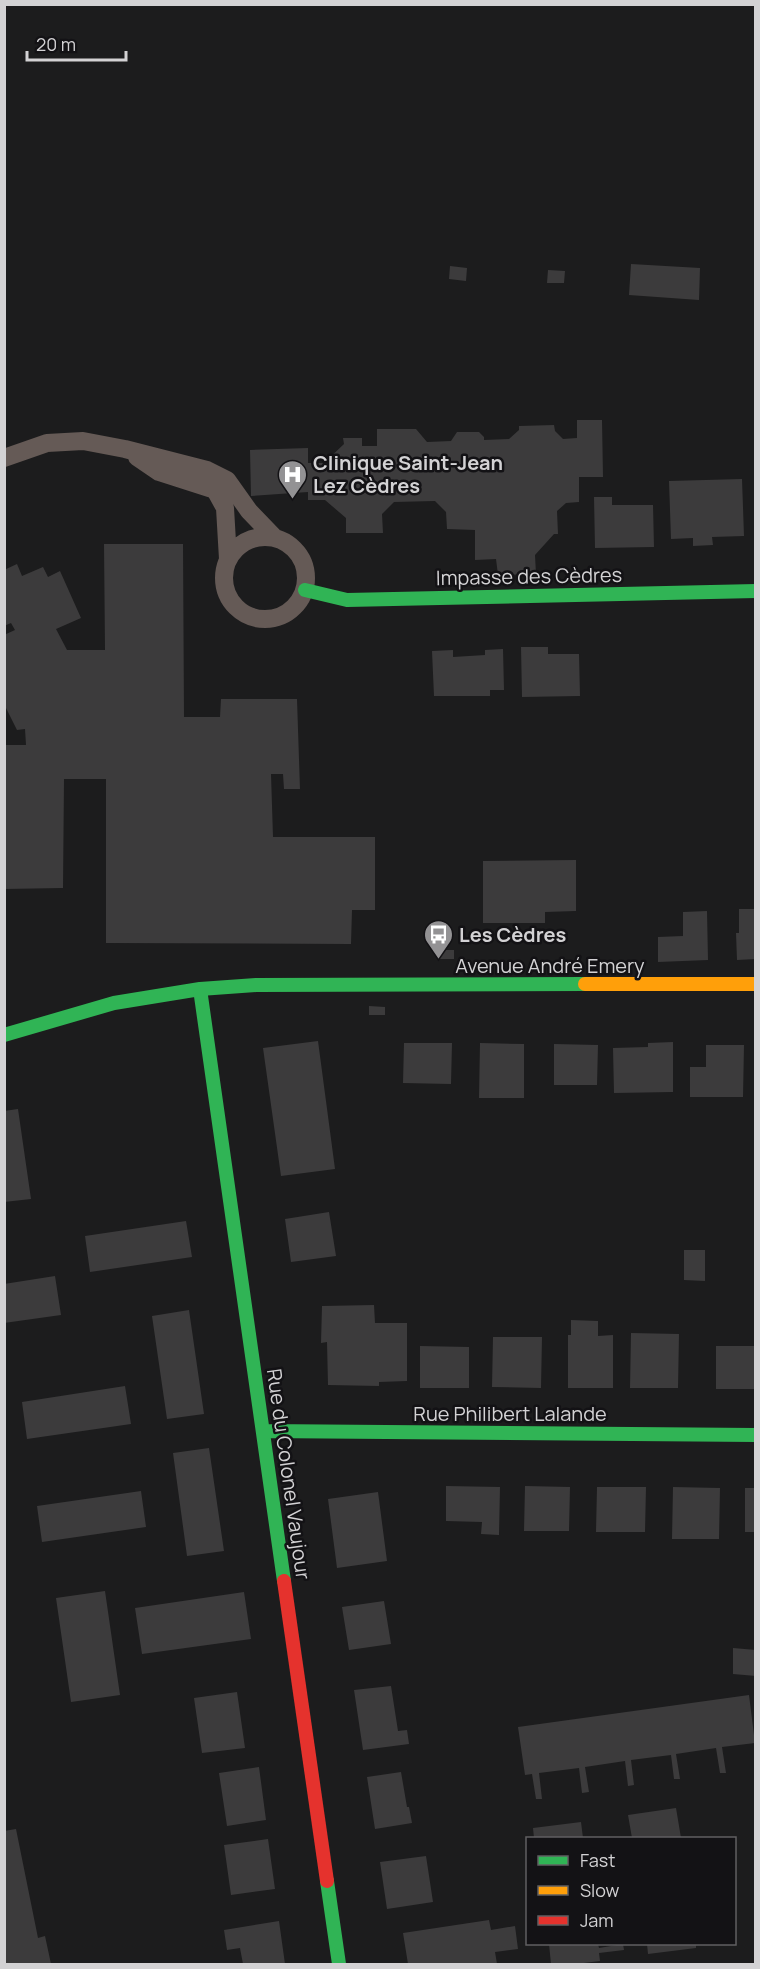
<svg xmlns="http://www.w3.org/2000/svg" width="760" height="1969" font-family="Manrope,sans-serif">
<rect width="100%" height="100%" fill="#1c1c1d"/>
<path fill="#3c3b3c" d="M631 264 700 268 699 300 629 295Z
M450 266 467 268 466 281 449 279Z
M548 270 565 271 564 283H547Z
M577 420H602L603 477H579V502L566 503 557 511 558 534H554L535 555 536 574 498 575 496 559 475 560V530L447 529 446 512 435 501 394 502 382 514 383 533H346V518L325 500H308V492L251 496 250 450 308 448V463H324L344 444 343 438H362V446H377V429H416L427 442 451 441 457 432H479L484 437V440L509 439 519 430V426L554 425 555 431 563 439 577 438Z
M742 479 744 536 712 537 713 545 693 546V538L671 539 669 481Z
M594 497H612V505H653L654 547 595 548Z
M104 544H183L184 717H220L221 699H297L300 789H284L283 774H271L273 837H375V910H352L351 944 106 943V779H64L63 888 4 889V745H26L25 729 17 730 4 704V635L15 630 11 623 4 626V570L17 564 22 576 43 567 48 577 60 571 81 618 56 629 67 650H105Z
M521 647H548V654H579L580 696 522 697Z
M503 649 504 690H490V696H434L432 651 453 650V657L485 655V650Z
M576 860V911L545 912V923H483V861Z
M739 909H756V959L737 960 736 933H739Z
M707 911 708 960 658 962V937L683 936V912Z
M438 950H454V959H438Z
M369 1006 385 1007V1015H369Z
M318 1041 335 1169 281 1176 263 1048Z
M673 1042V1092L614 1093 613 1048 648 1047V1043Z
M404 1043H452L451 1084 403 1083Z
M480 1043 524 1044V1098H479Z
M554 1044 598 1045 597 1085H554Z
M706 1045H744L743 1097H690V1067H706Z
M18 1109 31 1199 4 1202V1111Z
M329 1212 336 1256 291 1262 285 1219Z
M186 1221 192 1257 90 1272 85 1236Z
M684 1250H705V1281L684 1280Z
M55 1276 61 1315 4 1323V1284Z
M374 1305 375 1323H407V1381L379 1382V1386L328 1385 327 1342 321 1343 322 1306Z
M189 1310 204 1414 167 1419 152 1316Z
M571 1320 598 1321V1336L613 1335V1388H568V1335H571Z
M631 1333 679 1334 678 1388H630Z
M493 1337H542L541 1388 492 1387Z
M420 1346 469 1347V1388H420Z
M716 1346H756V1389H716Z
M125 1386 131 1424 27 1439 22 1402Z
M209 1448 224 1551 187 1556 173 1453Z
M446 1486 500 1487 499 1535 481 1534 482 1522 446 1521Z
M525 1486 570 1487 569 1531H524Z
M597 1487H646L645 1532H596Z
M673 1487 720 1488 719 1539H672Z
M745 1488H756V1532H745Z
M141 1491 146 1527 42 1542 37 1506Z
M378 1492 387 1561 337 1568 328 1499Z
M105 1591 120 1695 71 1702 56 1598Z
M244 1592 251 1639 142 1654 135 1608Z
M384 1601 391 1644 349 1650 342 1607Z
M733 1648 756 1650V1676L733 1674Z
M391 1686 398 1731 407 1730 409 1744 363 1750 354 1690Z
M237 1692 245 1748 202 1753 194 1698Z
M749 1695 755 1743 722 1747 726 1773H720L716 1748 676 1754 680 1779H674L671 1755 631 1760 634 1785 628 1786 625 1761 585 1767 589 1792 582 1793 579 1768 539 1773 542 1799H536L532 1774 525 1775 518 1727Z
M259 1767 266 1820 227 1826 219 1773Z
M401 1772 407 1807H409L412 1823 375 1829 367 1777Z
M676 1808 681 1838H632L628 1815Z
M581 1822 583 1838H534L533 1828Z
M16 1829 38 1938 45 1936 51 1964H4V1831Z
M268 1839 275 1889 231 1895 224 1845Z
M426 1856 433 1902 387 1909 380 1862Z
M489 1920 491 1930 515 1926 518 1949 495 1952 497 1964H408L403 1933Z
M279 1921 285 1964H243L240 1948 227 1950 224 1930Z
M549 1944H598L599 1948 623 1944 624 1950 599 1953 600 1961 576 1964H551Z
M647 1944H696V1948L648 1954Z"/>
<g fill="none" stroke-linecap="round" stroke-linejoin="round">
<path stroke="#655a56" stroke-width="18" d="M137 457 159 472 215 490 225 508 228 559
M4 458 47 443 83 441 125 449 207 470 227 480 249 511 274 537
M224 578a41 41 0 1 1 82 0a41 41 0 1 1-82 0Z"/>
<path stroke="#30b455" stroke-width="14" d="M305 590 347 600 756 591
M200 989 284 1581
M4 1035 114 1003 200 989 256 985 585 984
M263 1431 756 1435
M327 1881 339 1964"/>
<path stroke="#ff9f0a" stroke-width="14" d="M585 984H756"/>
<path stroke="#e5322d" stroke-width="14" d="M284 1581 327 1881"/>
</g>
<defs>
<symbol id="hospital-pin" viewBox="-11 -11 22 30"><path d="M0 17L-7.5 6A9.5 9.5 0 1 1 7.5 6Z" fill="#939294" stroke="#131215"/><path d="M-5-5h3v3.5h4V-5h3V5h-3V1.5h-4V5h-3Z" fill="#fff"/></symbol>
<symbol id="bus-pin" viewBox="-11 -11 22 30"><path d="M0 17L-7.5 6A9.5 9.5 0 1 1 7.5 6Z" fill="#939294" stroke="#131215"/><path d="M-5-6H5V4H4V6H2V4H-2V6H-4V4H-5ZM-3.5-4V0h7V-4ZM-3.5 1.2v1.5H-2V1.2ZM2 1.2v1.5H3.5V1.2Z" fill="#fff"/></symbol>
</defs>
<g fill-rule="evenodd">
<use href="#hospital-pin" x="276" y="458" width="33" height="45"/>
<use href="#bus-pin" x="422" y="918" width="33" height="45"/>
</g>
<g text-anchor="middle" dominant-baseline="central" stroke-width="5" stroke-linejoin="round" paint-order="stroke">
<g font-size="20" font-weight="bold" fill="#d3d2d4" stroke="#131215" text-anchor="start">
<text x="313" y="462">Clinique Saint-Jean<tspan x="313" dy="23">Lez Cèdres</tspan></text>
<text x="459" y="934">Les Cèdres</text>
</g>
<g font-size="20" fill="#d3d2d4" stroke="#131215">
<text transform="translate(529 576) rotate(-1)">Impasse des Cèdres</text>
<text x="550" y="965">Avenue André Emery</text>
<text x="510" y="1413">Rue Philibert Lalande</text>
<text transform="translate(289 1474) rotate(82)">Rue du Colonel Vaujour</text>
</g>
</g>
<rect width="760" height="1969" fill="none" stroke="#d3d2d4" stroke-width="12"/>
<rect x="526" y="1837" width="210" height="108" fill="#131215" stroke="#605f61" stroke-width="1.5"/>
<rect x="538" y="1856" width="30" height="9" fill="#30b455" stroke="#605f61" stroke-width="1.5"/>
<text x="580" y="1867" font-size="18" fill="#d3d2d4">Fast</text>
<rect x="538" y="1886" width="30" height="9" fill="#ff9f0a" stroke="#605f61" stroke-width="1.5"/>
<text x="580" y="1897" font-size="18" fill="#d3d2d4">Slow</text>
<rect x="538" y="1916" width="30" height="9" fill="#e5322d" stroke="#605f61" stroke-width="1.5"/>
<text x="580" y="1927" font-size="18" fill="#d3d2d4">Jam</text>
<path d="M27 51v9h99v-9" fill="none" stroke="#d3d2d4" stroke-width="3"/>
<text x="36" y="51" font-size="18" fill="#d3d2d4" stroke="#131215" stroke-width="4.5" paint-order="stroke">20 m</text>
</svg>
